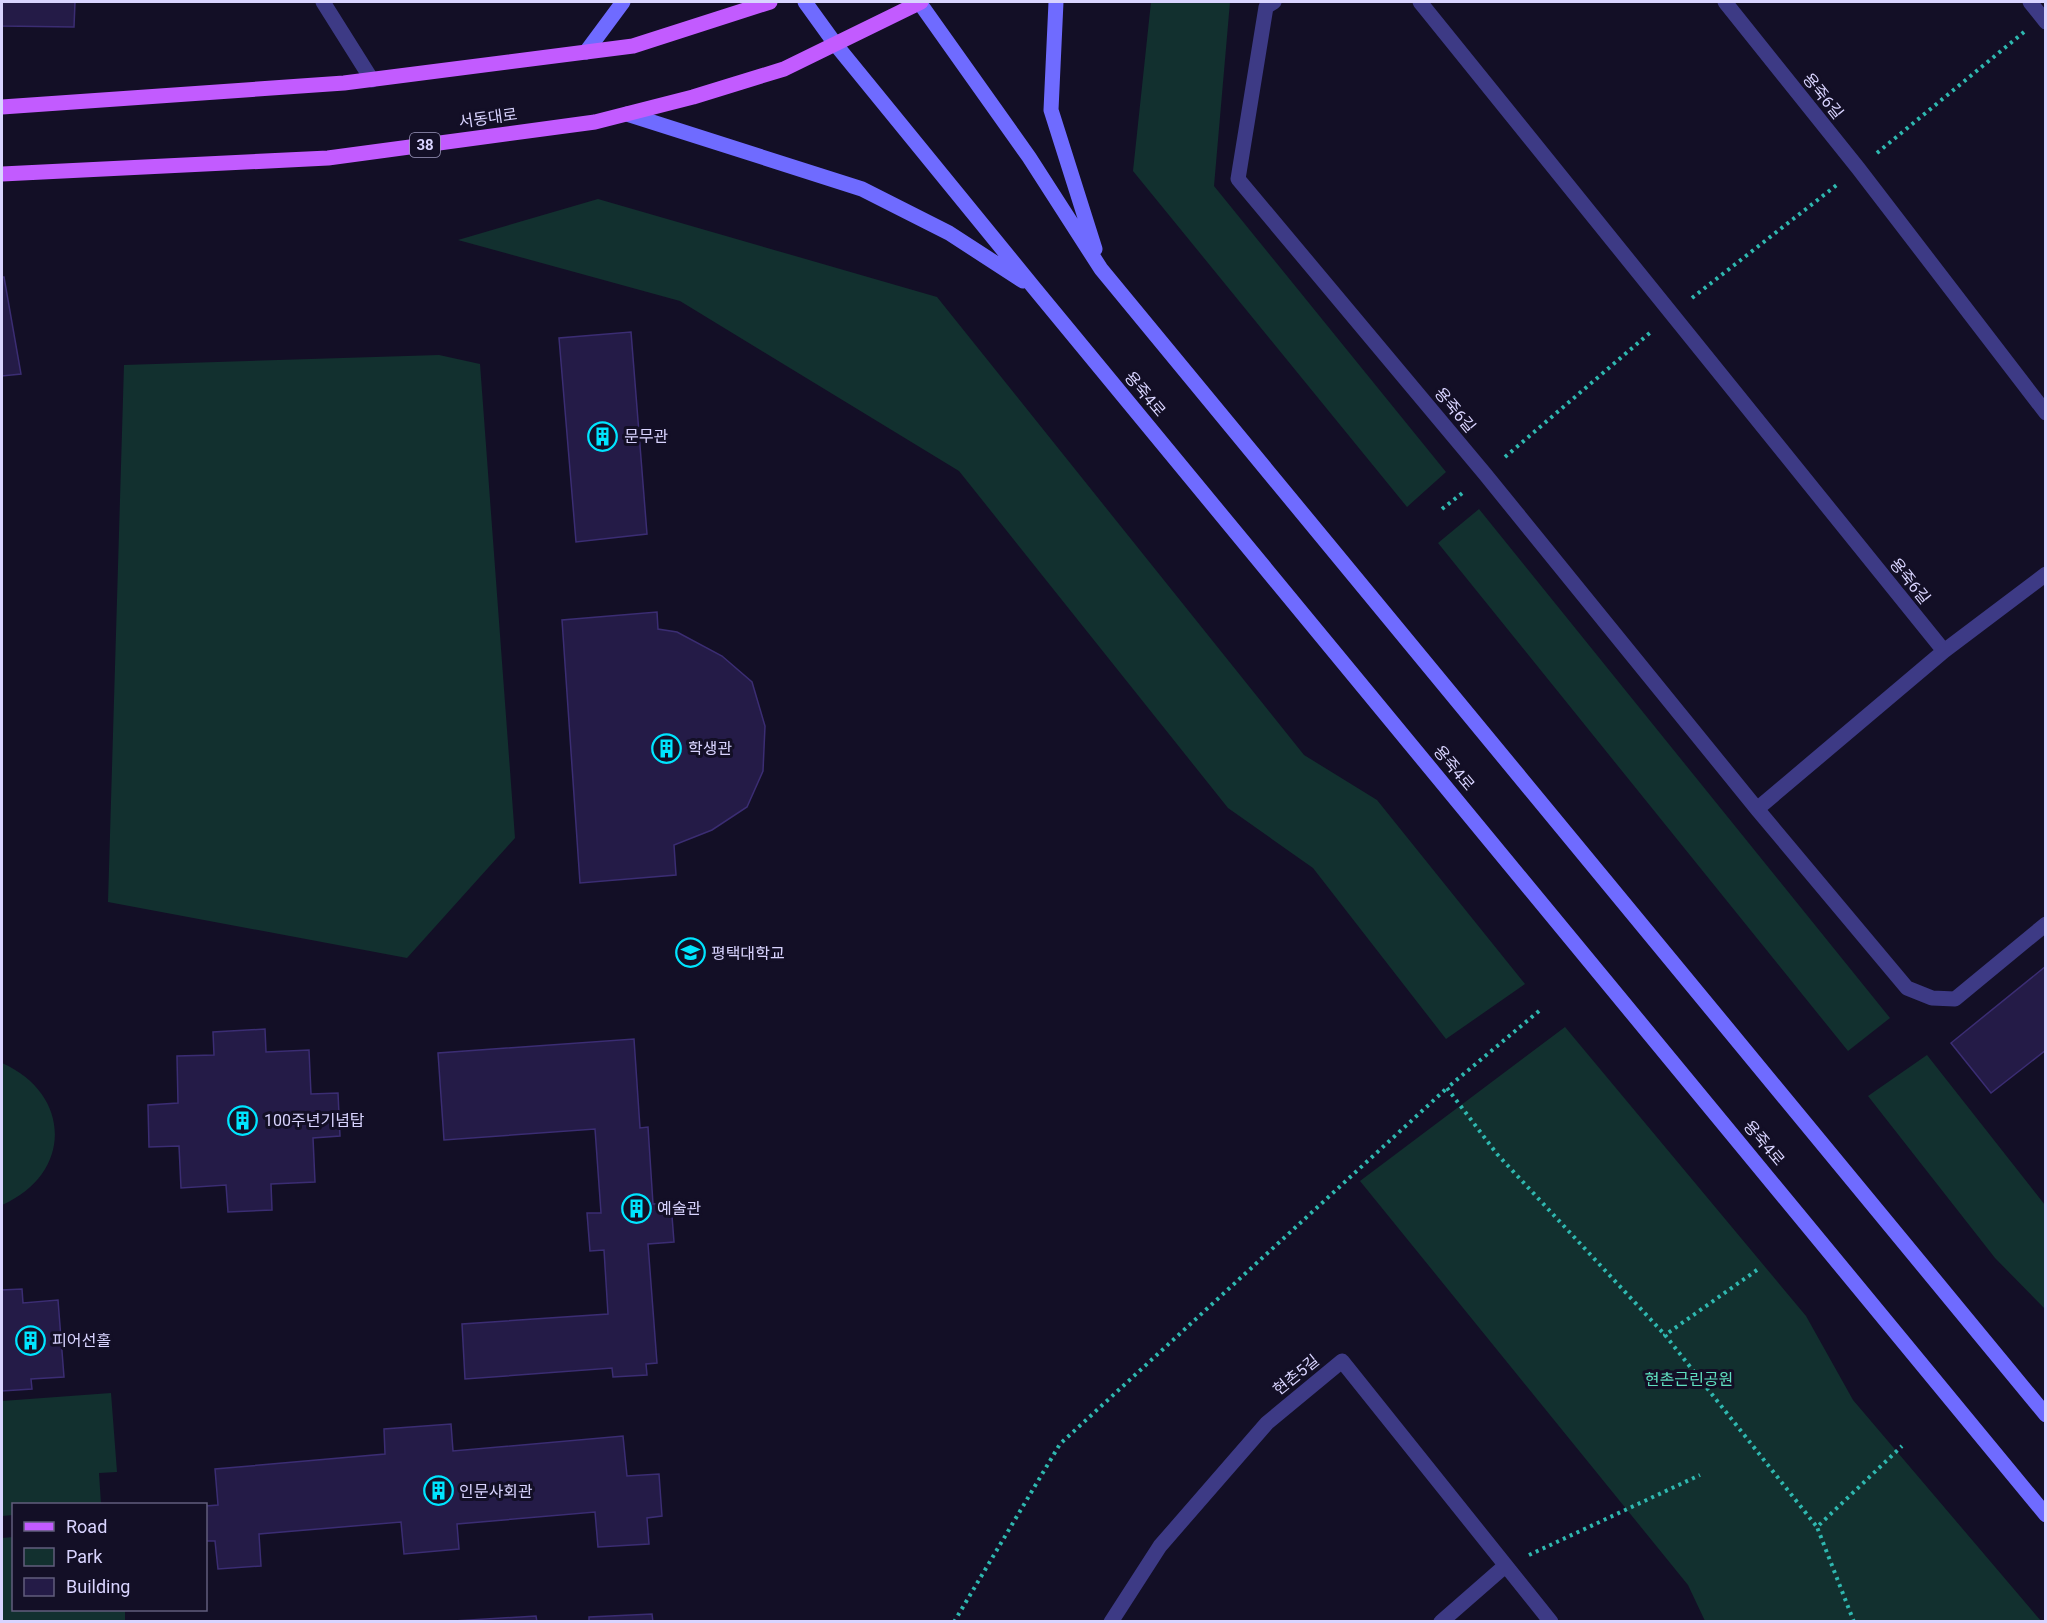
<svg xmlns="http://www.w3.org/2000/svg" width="2047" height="1623" font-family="Roboto,'Noto Sans KR',sans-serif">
<rect width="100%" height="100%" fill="#130f26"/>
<path fill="#12302f" d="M1151 2H1230L1214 186 1446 472 1407 507 1133 171Z
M598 199 937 297 1304 755 1377 800 1525 984 1446 1039 1313 868 1228 808 959 471 680 301 458 240Z
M439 355 480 364 515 838 407 958 108 902 124 365Z
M1479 509 1890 1018 1848 1051 1438 543Z
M1565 1027 1806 1316 1853 1400 2041 1621H1705L1688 1585 1360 1181Z
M1927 1055 2045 1205V1309L1995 1258 1868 1096Z
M2 1063C72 1094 73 1174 2 1205Z
M111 1393 117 1472 99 1473 101 1504H14L13 1515 2 1516V1401Z
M13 1537 14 1610H125V1621H2V1538Z"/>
<path fill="#241b47" stroke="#3b2d73" stroke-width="1.5" d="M2 2H75L74 27 2 26Z
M2 277H4L21 374 2 376Z
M631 332 647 534 576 542 559 338Z
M657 612 658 629 677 632 722 656 752 682 765 726 763 771 747 807 712 830 674 845 676 875 580 883 562 620Z
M2046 966V1050L1991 1093 1951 1043Z
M265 1029 266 1052 309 1050 311 1094 338 1093 340 1136 313 1138 315 1182 271 1184 272 1210 228 1212 226 1185 181 1188 179 1146 149 1147 148 1105 178 1103 177 1056 214 1055 213 1032Z
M634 1039 640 1128 648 1127 653 1204 671 1203 674 1242 648 1244 657 1363 646 1364 647 1375 613 1377 612 1368 465 1379 462 1324 608 1314 604 1250 590 1251 587 1213H601L595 1129 444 1140 438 1053Z
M22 1289 23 1303 58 1300 64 1377 31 1379 32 1389 2 1391V1290Z
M451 1424 453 1451 623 1436 627 1476 659 1474 662 1516 647 1518 649 1544 598 1547 595 1512 457 1524 459 1549 404 1554 401 1522 259 1534 261 1566 218 1569 215 1541H206V1506L218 1505 215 1469 385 1454 384 1429Z
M652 1614 653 1622H589V1617Z
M536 1616 537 1622H454V1621Z"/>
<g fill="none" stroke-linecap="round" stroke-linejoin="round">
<path stroke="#2fb8b0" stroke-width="4" stroke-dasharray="3 4.5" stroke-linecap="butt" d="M1877 153 2024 32
M1692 298 1838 184
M1505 457 1652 331
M1442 509 1465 491
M1539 1011 1447 1088 1497 1154 1665 1335
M1757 1270 1665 1335 1817 1527
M1529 1555 1700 1475
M954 1622 1060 1444 1447 1088
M1854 1622 1817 1527 1902 1446"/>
<path stroke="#3d3a85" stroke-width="15" d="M323 2 372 80
M1274 2 1266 7 1238 179 1485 474 1757 809 1907 988 1932 998 1955 999 2046 924
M1420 2 1944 651
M1725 2 1858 168 2046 413
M2030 2 2046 22
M1757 809 1944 651 2046 574
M1111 1622 1160 1546 1267 1423 1342 1361 1551 1622
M1441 1622 1505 1566"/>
<path stroke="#6f6bff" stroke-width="15" d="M805 2 836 45 1035 289 2046 1515
M919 2 1029 157 1101 269 2046 1415
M1056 2 1051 110 1095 249
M586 52 623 2
M627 114 862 189 949 233 1023 281"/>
<path stroke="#c25bff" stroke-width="15" d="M2 107 344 83 633 46 770 2
M2 174 328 158 595 122 693 97 784 69 921 2"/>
</g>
<defs>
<symbol id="building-ring" viewBox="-11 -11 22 22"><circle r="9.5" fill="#130f26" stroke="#00e5ff" stroke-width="1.5"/><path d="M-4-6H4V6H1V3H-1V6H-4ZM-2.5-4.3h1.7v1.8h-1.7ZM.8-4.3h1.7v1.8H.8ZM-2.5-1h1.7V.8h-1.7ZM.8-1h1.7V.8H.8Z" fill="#00e5ff"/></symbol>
<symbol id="university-ring" viewBox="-11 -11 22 22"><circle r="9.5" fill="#130f26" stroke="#00e5ff" stroke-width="1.5"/><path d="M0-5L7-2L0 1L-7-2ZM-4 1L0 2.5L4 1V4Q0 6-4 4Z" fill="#00e5ff"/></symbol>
</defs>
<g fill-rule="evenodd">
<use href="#building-ring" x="586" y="420" width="33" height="33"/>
<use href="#building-ring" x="650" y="732" width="33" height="33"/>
<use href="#university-ring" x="674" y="936" width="33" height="33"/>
<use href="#building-ring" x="226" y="1104" width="33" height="33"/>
<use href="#building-ring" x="620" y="1192" width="33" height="33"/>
<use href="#building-ring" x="14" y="1324" width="33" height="33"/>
<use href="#building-ring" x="422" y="1474" width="33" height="33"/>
</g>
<g text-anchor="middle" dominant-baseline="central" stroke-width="6" stroke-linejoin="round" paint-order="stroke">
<rect fill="#130f26" stroke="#9e99be" stroke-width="1.5" x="410" y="133" width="30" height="24" rx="4.5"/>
<g font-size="15" font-weight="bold" fill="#d9d4ff">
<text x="425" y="145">38</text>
</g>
<g font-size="16" fill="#d9d4ff" stroke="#130f26">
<text transform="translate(1823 96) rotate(51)">용죽6길</text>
<text transform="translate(488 118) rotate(-8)">서동대로</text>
<text transform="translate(1145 394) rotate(50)">용죽4로</text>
<text transform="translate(1455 410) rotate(50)">용죽6길</text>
<text transform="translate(1910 581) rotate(51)">용죽6길</text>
<text transform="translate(1454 768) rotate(50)">용죽4로</text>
<text transform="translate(1764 1143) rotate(50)">용죽4로</text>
<text transform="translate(1296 1375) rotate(-39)">현촌5길</text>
</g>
<g font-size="16" fill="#d9d4ff" stroke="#130f26" text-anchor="start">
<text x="624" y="436">문무관</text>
<text x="688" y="748">학생관</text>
<text x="711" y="953">평택대학교</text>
<text x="264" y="1120">100주년기념탑</text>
<text x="657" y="1208">예술관</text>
<text x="52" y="1340">피어선홀</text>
<text x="459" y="1491">인문사회관</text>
</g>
<g font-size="16" fill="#5fe0c0" stroke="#130f26">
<text x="1689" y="1379">현촌근린공원</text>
</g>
</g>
<rect width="2047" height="1623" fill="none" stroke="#d9d4ff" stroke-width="6"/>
<rect x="12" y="1503" width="195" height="108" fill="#130f26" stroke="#625e7d" stroke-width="1.5"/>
<rect x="24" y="1522" width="30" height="9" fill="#c25bff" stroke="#625e7d" stroke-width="1.5"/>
<text x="66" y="1533" font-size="18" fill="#d9d4ff">Road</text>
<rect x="24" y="1548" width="30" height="18" fill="#12302f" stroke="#625e7d" stroke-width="1.5"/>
<text x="66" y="1563" font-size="18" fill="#d9d4ff">Park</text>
<rect x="24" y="1578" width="30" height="18" fill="#241b47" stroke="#625e7d" stroke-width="1.5"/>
<text x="66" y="1593" font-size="18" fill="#d9d4ff">Building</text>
</svg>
